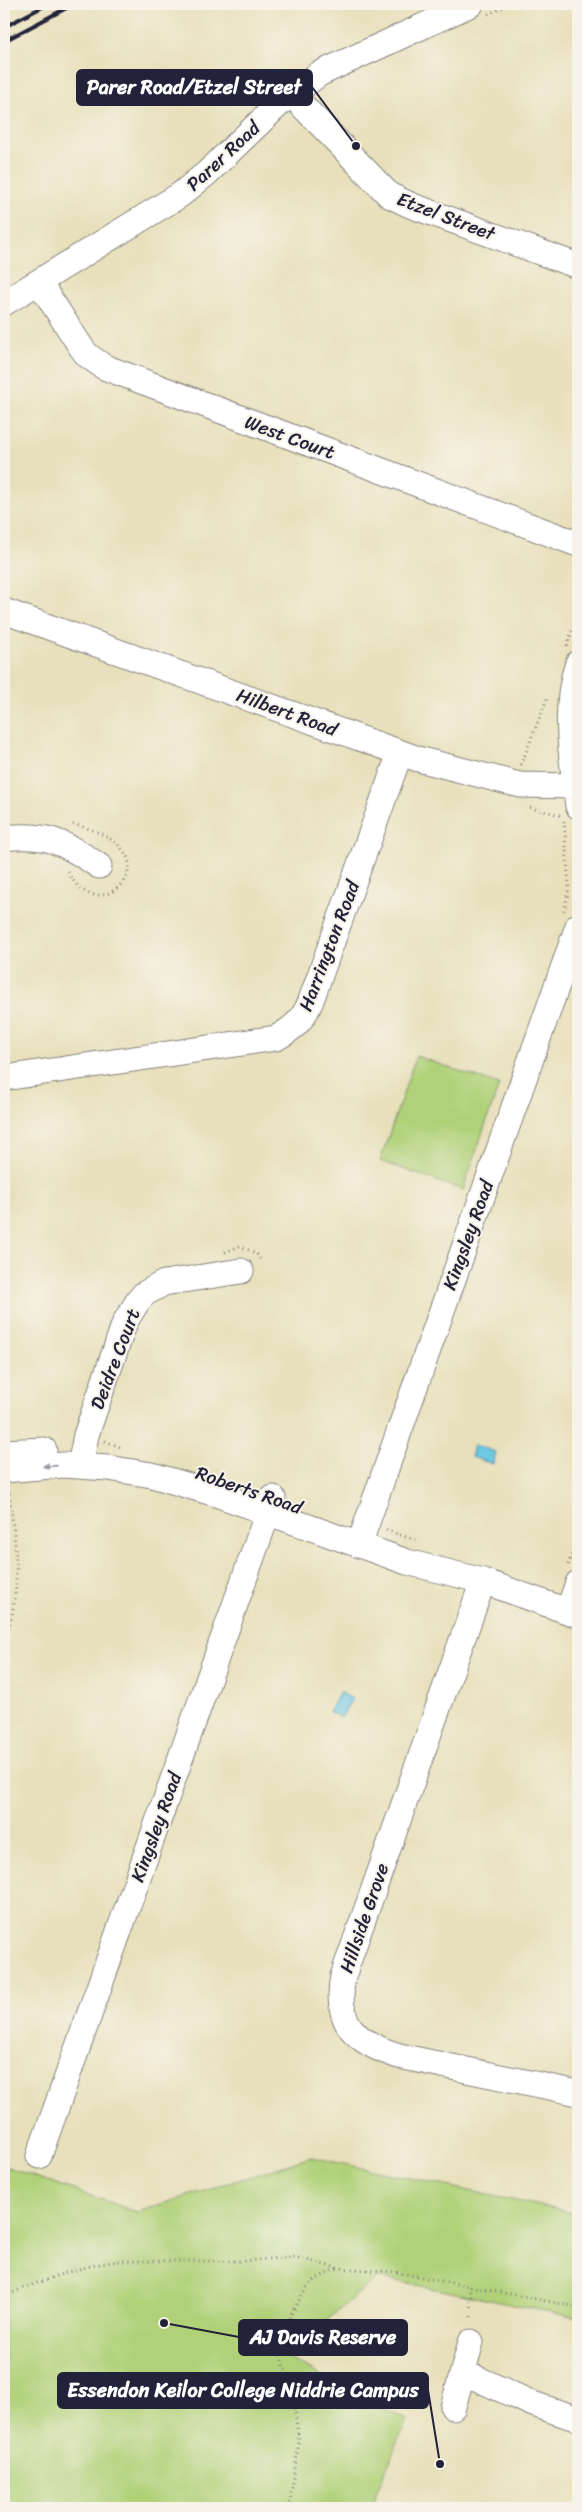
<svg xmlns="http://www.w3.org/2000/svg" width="582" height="2512" font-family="Sriracha,sans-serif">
<rect width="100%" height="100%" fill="#f7f3e8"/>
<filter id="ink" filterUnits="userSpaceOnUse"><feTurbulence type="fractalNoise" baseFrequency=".02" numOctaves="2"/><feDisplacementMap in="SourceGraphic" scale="10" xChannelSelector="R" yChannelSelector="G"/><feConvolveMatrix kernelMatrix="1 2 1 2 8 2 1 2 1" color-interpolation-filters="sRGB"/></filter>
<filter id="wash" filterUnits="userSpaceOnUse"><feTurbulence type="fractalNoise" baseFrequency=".0096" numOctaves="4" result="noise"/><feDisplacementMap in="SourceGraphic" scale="20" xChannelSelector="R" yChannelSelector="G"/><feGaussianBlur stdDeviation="1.12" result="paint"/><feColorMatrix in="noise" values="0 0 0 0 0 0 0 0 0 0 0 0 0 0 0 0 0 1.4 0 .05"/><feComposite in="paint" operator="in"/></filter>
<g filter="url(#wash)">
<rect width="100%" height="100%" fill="#e8e0bb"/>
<path fill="#b1d179" stroke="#6a7a5a" d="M416 1056 499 1085 463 1190 380 1161Z
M311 2157 578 2214V2318L377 2277 285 2357 407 2420 370 2508H4V2166L137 2212Z"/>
<path fill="#65c7e3" stroke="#44748f" d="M474 1445 496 1452 493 1464 471 1457Z
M340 1692 352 1699 341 1718 329 1712Z"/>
</g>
<g filter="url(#ink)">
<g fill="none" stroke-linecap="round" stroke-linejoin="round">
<defs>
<path id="minor" d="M291 94 389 195 410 205 578 266
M39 282 81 347 87 355 104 367 578 544
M4 303 180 195 207 173 279 104 319 74 471 4
M4 611 418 759 520 785 576 786
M578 663C562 709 572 759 578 806
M4 838C47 833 64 842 99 866
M4 1078 276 1038C293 1029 302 1021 310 1003L400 753
M4 1452 44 1450
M80 1466 86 1435 125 1322 138 1301 144 1294 164 1283 241 1271
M4 1470 63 1465 108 1468 152 1475 216 1494 407 1562 483 1581 578 1615
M359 1545 578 926
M483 1581 343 1976C334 2024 356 2043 399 2056L578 2093
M568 1611 578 1583
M39 2156 273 1498
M463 2372 533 2404 578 2419
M453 2407 471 2342"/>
</defs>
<use href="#minor" stroke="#85817b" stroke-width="27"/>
<path stroke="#85817b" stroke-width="3" stroke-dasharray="1 4" stroke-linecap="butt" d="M488 14 510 4
M567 646 578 614
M521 765 548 696
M530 808 560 815
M564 821 569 887 564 911
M68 872C94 923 143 878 125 853 114 836 90 828 71 824
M225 1252 240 1246 257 1254 260 1259
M105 1441 120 1447
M4 1494 9 1493 11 1490
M386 1530 418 1541
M568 1565 578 1536
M4 1643C23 1588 16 1549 9 1493
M470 2286 471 2321
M4 2296C41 2281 78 2266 119 2261H243L295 2257 337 2268 395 2272 578 2307
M289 2508 299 2442 292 2388 279 2352 291 2314 306 2288 316 2279 337 2268"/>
<use href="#minor" stroke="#fff" stroke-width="25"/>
<path stroke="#22223b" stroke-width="4" d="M4 27 48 4
M4 41 74 4"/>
</g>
<defs><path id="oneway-solid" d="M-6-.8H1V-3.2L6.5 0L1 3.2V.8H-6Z" transform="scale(1.25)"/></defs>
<use fill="#9c9ca7" href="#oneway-solid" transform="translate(50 1466) rotate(178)"/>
</g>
<g text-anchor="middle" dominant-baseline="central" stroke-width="4" stroke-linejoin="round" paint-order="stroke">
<g font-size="19" fill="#22223b" stroke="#f7f3e8">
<text transform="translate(223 156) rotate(-43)">Parer Road</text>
<text transform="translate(446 216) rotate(21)">Etzel Street</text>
<text transform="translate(290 437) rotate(20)">West Court</text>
<text transform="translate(287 712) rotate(20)">Hilbert Road</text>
<text transform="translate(329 946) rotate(-69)">Harrington Road</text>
<text transform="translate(468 1235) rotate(-70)">Kingsley Road</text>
<text transform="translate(115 1359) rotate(-69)">Deidre Court</text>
<text transform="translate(249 1490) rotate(19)">Roberts Road</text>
<text transform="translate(156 1827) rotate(-70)">Kingsley Road</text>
<text transform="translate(364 1918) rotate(-71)">Hillside Grove</text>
</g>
</g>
<path fill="none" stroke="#22223b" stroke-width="2" d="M356 146L312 87M164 2323L239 2337M440 2464L428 2390"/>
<g fill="#22223b" stroke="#f7f3e8" stroke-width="2">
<circle cx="356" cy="146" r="5"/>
<circle cx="164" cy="2323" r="5"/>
<circle cx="440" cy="2464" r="5"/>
</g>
<g fill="#22223b" stroke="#22223b" stroke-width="2">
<rect x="77" y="70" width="235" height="35" rx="5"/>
<rect x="239" y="2320" width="168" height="35" rx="5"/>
<rect x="58" y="2373" width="370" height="35" rx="5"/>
</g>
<g font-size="20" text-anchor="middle" font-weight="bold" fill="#fff">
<text x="194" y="94">Parer Road/Etzel Street</text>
<text x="323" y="2344">AJ Davis Reserve</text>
<text x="243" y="2397">Essendon Keilor College Niddrie Campus</text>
</g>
<rect width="582" height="2512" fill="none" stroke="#f7f3e8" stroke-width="20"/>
</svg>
